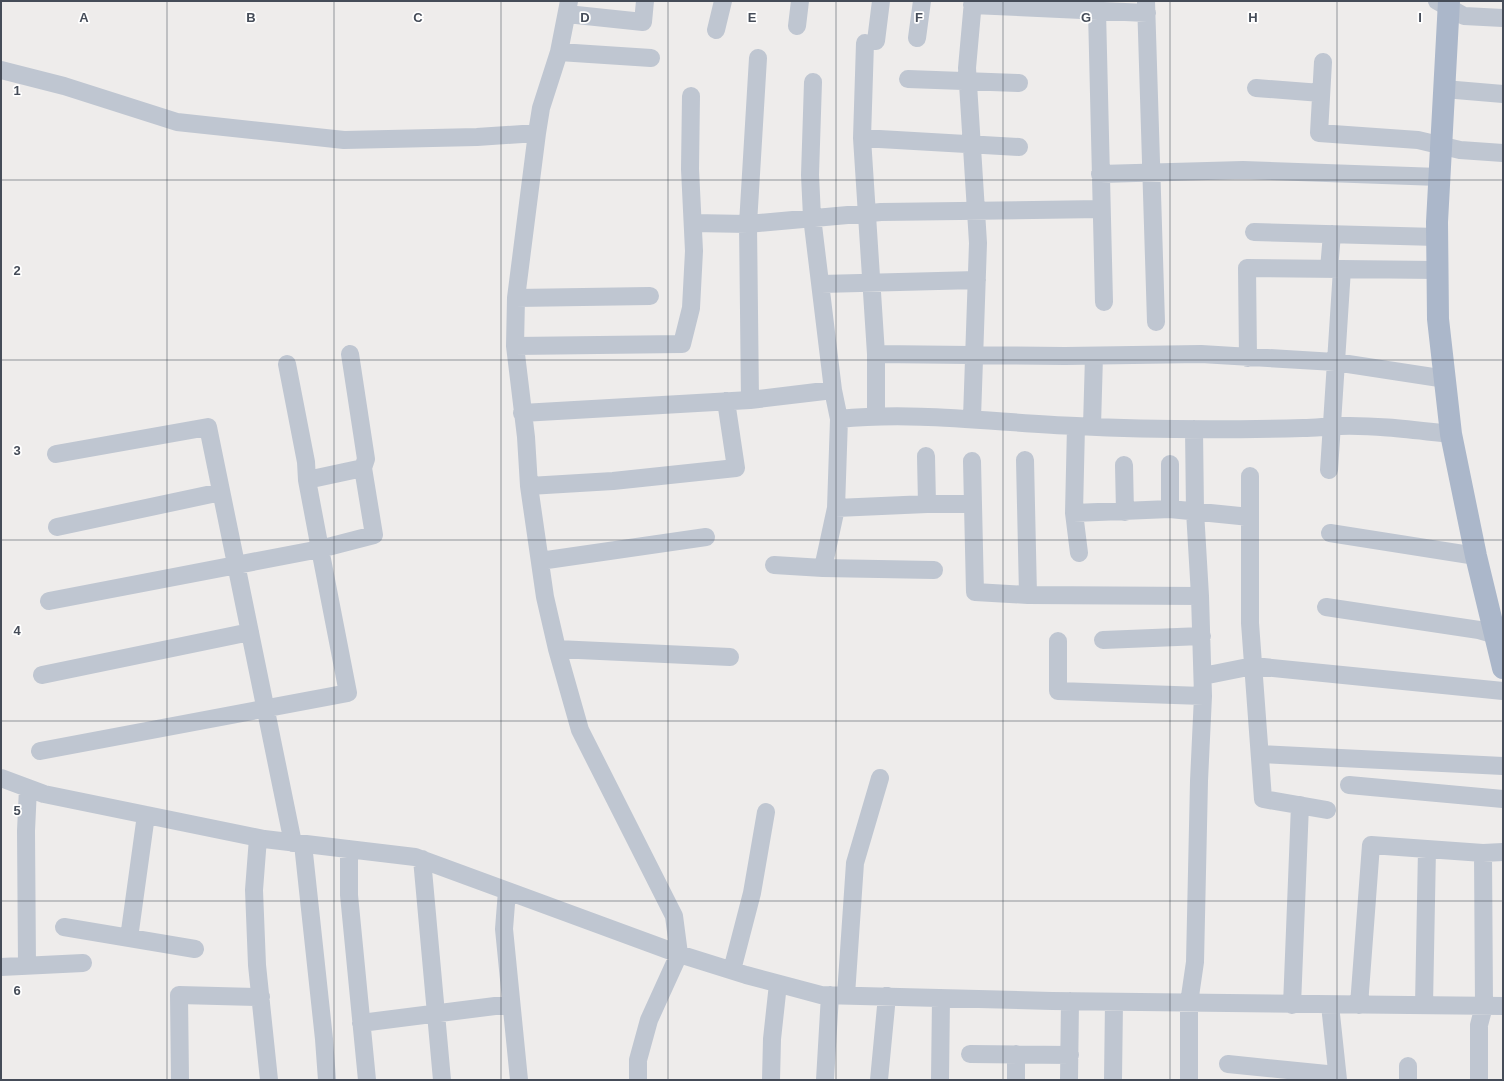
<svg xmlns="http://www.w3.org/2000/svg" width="1504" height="1081" font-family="Arial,sans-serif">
<rect width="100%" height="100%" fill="#eeeceb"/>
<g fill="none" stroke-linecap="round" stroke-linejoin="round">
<path stroke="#bfc6d1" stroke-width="18" d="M569 1 559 52 541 108 537 133 516 298 515 346 526 437 529 486 545 597 557 649 580 730 674 916 679 954 649 1020 638 1060V1080
M1146 1 1156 322
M1437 1 1464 16 1503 18
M972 5 1147 13
M1097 11 1104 302
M567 14 643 22 645 1
M797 26 800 1
M716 30 723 1
M917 38 922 1
M876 41 881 1
M865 43 862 138 876 354V415
M559 52 651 58
M1323 62 1319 133 1418 140 1460 150 1503 153
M1 70 64 86 177 122 344 140 477 137 537 133
M908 79 1019 83
M813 82 810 175 812 217 833 390 839 419 836 508 823 568
M1256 88 1321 93
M1444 89 1503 94
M862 138 1019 147
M1100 174 1243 170 1439 177
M693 223 748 224 881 212 1101 209
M1254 232 1437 237
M1329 269 1332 234
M821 284 977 280
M516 298 650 296
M515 346 682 344 691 308 694 251 690 169 691 96
M876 354 1065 356 1201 354 1335 362 1446 379
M1248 358 1247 268 1437 270
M287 364 306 462 307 480 320 549 374 535 363 468 366 459 350 354
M750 400 748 224 758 58
M522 413 750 400 833 390
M972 418 978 243 967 68 973 1
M839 419C918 411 997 423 1076 426 1151 430 1228 430 1303 428 1316 428 1328 426 1340 426 1377 425 1414 430 1451 434
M1076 426 1074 513 1079 553
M1092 426 1094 356
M56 454 208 427 293 843
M926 456 927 504
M1025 460 1028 595
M972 461 975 592 1028 595 1200 596
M1124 465 1125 512
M1329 470 1342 269
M1250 476V623L1263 799 1327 810
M307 480 363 468
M529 486 613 481 736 468 726 401
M836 508 927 504H972
M1170 509V464
M1074 513 1170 509 1250 517
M57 527 221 492
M1330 533 1476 556
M540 561 706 537
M774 565 823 568 934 570
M1326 607 1479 630 1503 637
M1103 640 1202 636
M1058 641V691L1203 696
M557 649 730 657
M42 675 250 632
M1203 676 1253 666 1503 691
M40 751 348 693 320 549 49 601
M1260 754 1503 766
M1 778 44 794 264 839 415 857 679 954 746 975 821 995 1052 1001 1503 1006
M1349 785 1503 799
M258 838 254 890 257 965 269 1080
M303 844 324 1039 327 1080
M349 849V895L367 1080
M422 859 442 1080
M507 891 504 929 519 1080
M64 927 195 949
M129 938 146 815
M27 966 26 831 28 788
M1 967 83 963
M732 970 752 893 766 812
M846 995 855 863 880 778
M1292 1005 1300 805
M1330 1005 1338 1080
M1359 1005 1371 845 1483 853 1503 852
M1424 1005 1427 849
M361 1023 511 1004
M970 1054 1070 1055
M1228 1064 1337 1075
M1408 1066V1080
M180 1080 179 995 261 997
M771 1080 772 1039 778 984
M825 1080 830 995
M879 1080 887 996
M940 1080 941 998
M1016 1080V1054
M1069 1080 1070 1001
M1113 1080 1114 1002
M1189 1080V1003L1195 962 1199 781 1203 696 1200 596 1195 511 1194 429
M1479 1080V1025L1484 1006 1483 853"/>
<path stroke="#abb7ca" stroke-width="22" d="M1449 1 1437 222 1438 319 1451 434 1476 556 1503 668"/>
</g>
<path fill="none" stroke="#454c58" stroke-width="1" stroke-opacity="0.55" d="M167 1V1080M334 1V1080M501 1V1080M668 1V1080M836 1V1080M1003 1V1080M1170 1V1080M1337 1V1080M1 180H1503M1 360H1503M1 540H1503M1 721H1503M1 901H1503"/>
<g font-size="13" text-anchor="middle" font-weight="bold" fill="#454c58" stroke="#fff" stroke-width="3.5" stroke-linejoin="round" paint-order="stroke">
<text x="84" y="22">A</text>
<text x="251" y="22">B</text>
<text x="418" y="22">C</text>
<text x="585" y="22">D</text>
<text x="752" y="22">E</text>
<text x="919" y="22">F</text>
<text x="1086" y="22">G</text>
<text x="1253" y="22">H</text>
<text x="1420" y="22">I</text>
<text x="17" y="95">1</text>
<text x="17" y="275">2</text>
<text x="17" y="455">3</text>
<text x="17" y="635">4</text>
<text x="17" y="815">5</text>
<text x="17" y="995">6</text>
</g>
<rect width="1504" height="1081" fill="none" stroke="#454c58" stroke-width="4"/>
</svg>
